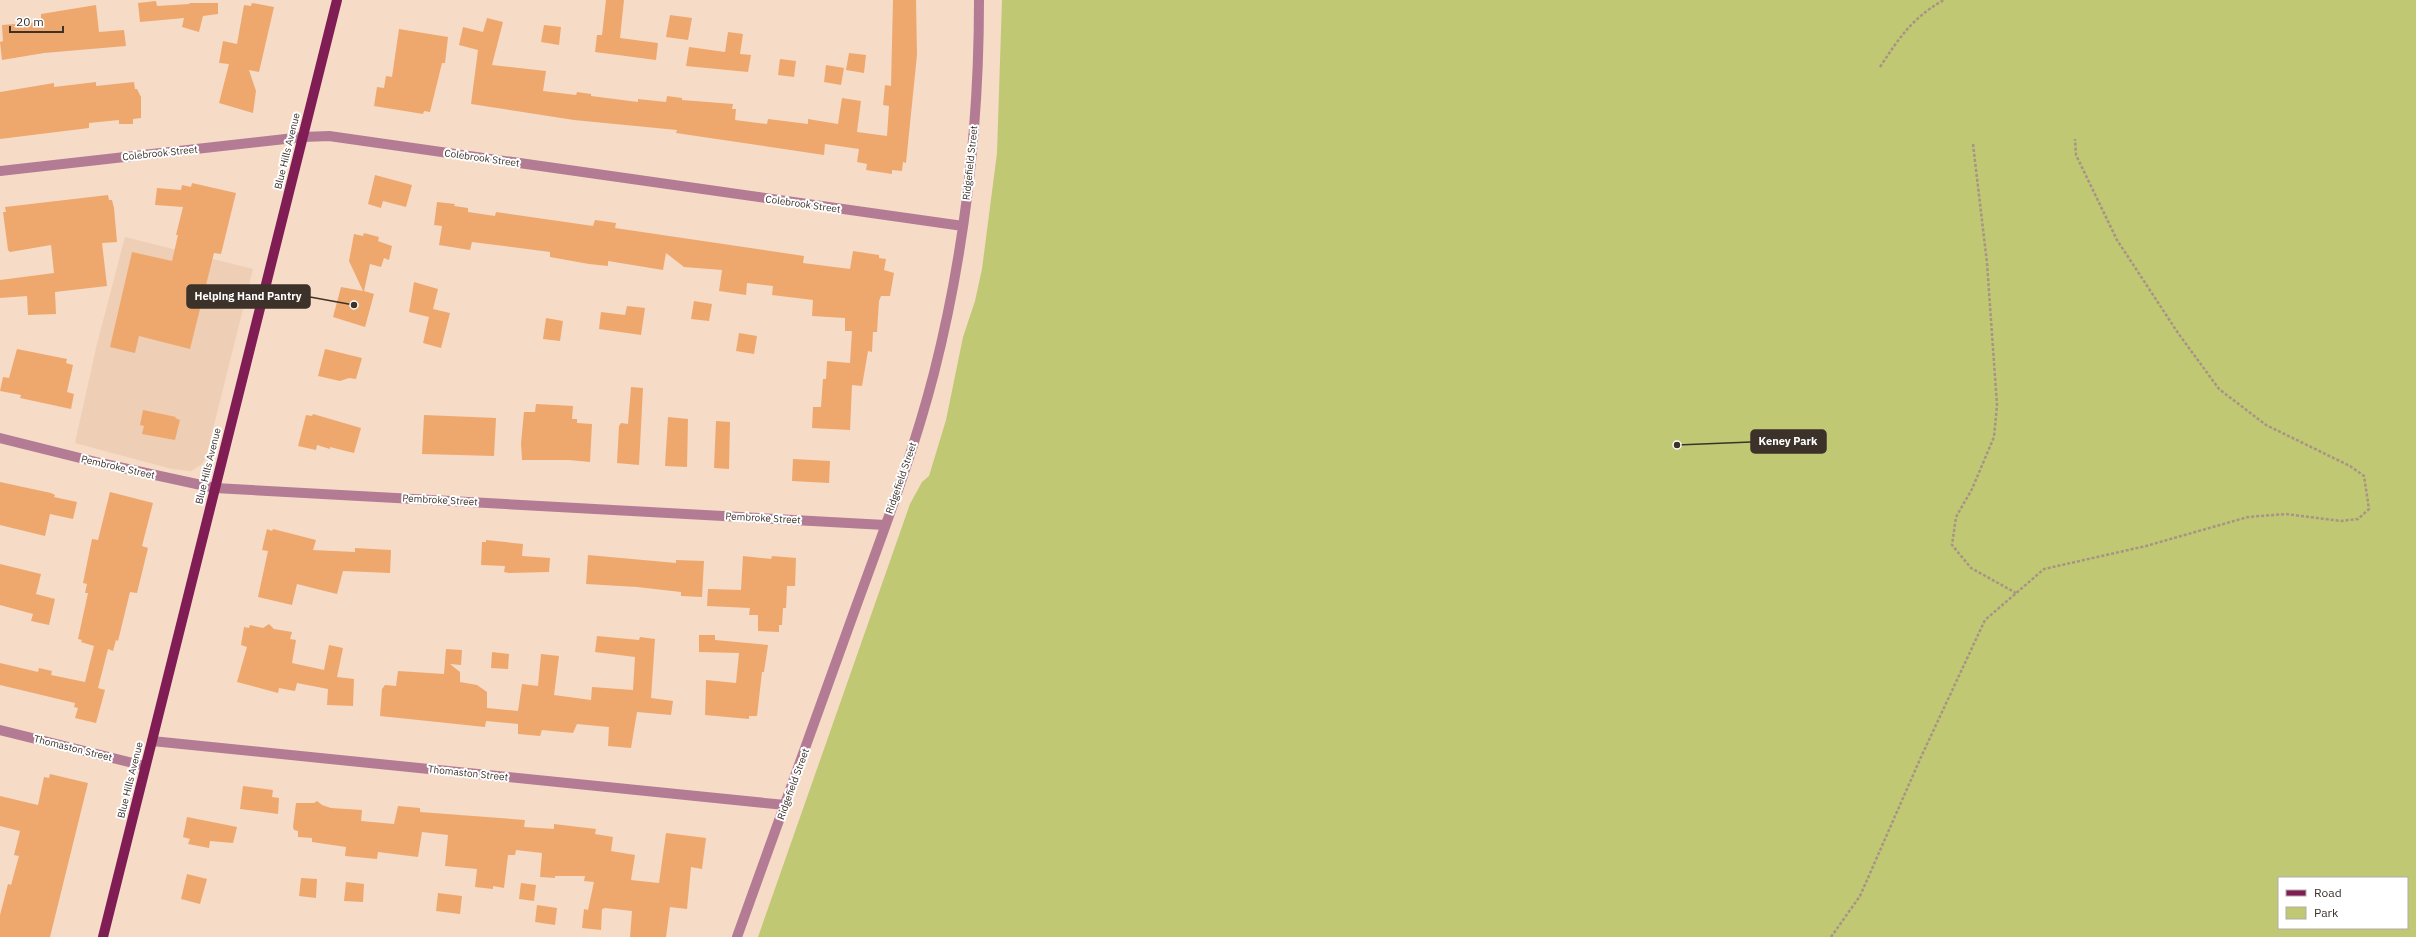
<svg xmlns="http://www.w3.org/2000/svg" width="2416" height="937" font-family="'IBM Plex Sans',sans-serif">
<rect width="100%" height="100%" fill="#f6dbc7"/>
<path fill="#eeceb5" d="M125 237 253 269 206 457 202 464 191 471 172 469 75 443 97 344Z"/>
<path fill="#c0c874" fill-rule="evenodd" d="M1002 0H2416V937H758L910 504 922 482 929 476 946 420 963 337 975 301 982 269 997 153ZM2279 878H2407V928H2279Z"/>
<path fill="#eea86e" d="M606 0H624L620 38 658 43 656 60 595 52 597 35H602Z
M893 0H916L917 55 906 163 903 162 902 171 892 170V174L866 170 867 164 857 162 859 149 825 144 824 155 676 133 677 130 574 120 471 104 478 50 459 45 463 27 483 32 487 18 503 22 492 65 546 71 543 91 576 95 577 92 591 94V96L638 102V99L666 102 667 96 682 98V100L733 104 732 109H736L735 120 767 124 768 119 808 124V119L838 124 842 98 861 101 857 132 887 136 889 106 883 105 885 85 891 86Z
M156 1 157 6 189 4 190 3H218V14L203 16 199 32 182 27 184 18 140 22 138 3Z
M252 3 274 7 259 72 249 70 256 91 253 113 219 103 229 64 219 63 223 41 237 44 244 5 251 6Z
M96 5 99 32 124 30 126 46 44 53 2 60 0 42 3 41 2 25 41 22V14Z
M670 15 692 18 688 40 666 37Z
M544 25 561 27 559 45 541 42Z
M399 29 448 37 445 63H442L430 112 424 111 423 114 374 106 377 87 384 88 386 76 392 77Z
M728 32 743 34 740 54 751 55 748 72 686 66 689 47 725 52Z
M849 53 866 55 864 73 846 70Z
M780 59 796 61 794 77 778 75Z
M826 65 844 68 841 85 824 82Z
M96 82V86L134 82 135 89H137L141 97V118L133 119V124H119V120L89 123V128L0 139V92L54 83V87Z
M375 175 412 185 406 207 383 201 381 208 368 204Z
M192 183 236 193 221 254 214 253 190 349 139 336 135 353 110 347 132 252 172 261 178 235H176L183 207 155 205 157 188 181 190 182 185 191 187Z
M108 195 109 200H112L114 208 117 242 102 243 107 286 55 292 56 314 28 315 27 296 0 298V280L54 273 51 245 10 252 8 250 3 212H6L5 207Z
M437 202 455 204 454 206 468 208V212L495 216 496 212 593 226 595 220 616 223 615 228 804 256 803 263 850 269 853 251 879 255V258L886 259 884 270 894 273 890 296H881L879 301 877 332H873L872 352 868 351 862 386 852 385 850 430 812 428 813 407H821L823 379H826L827 361 850 363 852 331H845V318L812 316 813 300 772 295 773 286 747 283 746 295 719 291 722 270 684 267 666 253 663 270 608 261V266L589 264 550 257V252L472 242 470 250 439 245 442 226 434 225Z
M364 233 379 237 378 241 392 246 389 260 384 258 381 267 370 264 364 291 374 294 365 327 333 317 341 287 363 291 349 261 354 234 363 236Z
M414 282 438 289 433 309 450 313 441 348 423 343 429 317 409 312Z
M694 301 712 304 709 321 691 319Z
M627 306 645 308 641 335 599 329 601 312 625 315Z
M546 318 563 321 560 341 543 339Z
M739 333 757 336 754 354 736 351Z
M17 349 67 359 66 363 73 365 67 392 74 394 71 409 20 398 21 395 0 391 3 377 9 378Z
M325 349 362 358 356 379 349 378 340 381 318 376Z
M631 387 643 388 639 465 617 463 619 426 621 423 628 424Z
M536 404 573 406 572 419H577V423L592 424 590 462 569 460H522L521 443 524 412H535Z
M143 410 176 417 175 418 180 420 175 440 142 434 144 426 140 425Z
M313 414 361 428 354 453 330 447V449L317 445 316 450 298 446 306 415 312 416Z
M424 415 496 418 494 456 422 454Z
M668 417 688 419 687 467 665 466Z
M716 421 730 422 729 469 714 468Z
M793 459 830 461 829 483 792 481Z
M0 482 51 493 55 495 54 497 77 502 73 519 50 514 45 536 0 525Z
M110 492 153 503 142 546 148 548 137 593 130 592 118 641 116 640 113 651 108 649 98 688 105 690 96 723 75 718 78 708 74 707 75 703 0 685V663L38 672 39 668 52 671 51 675 85 682 94 646 81 642 82 640 78 639 88 593H85L87 584 83 583 92 539 98 540Z
M267 529 272 531 273 529 316 540 313 550 355 552V548L391 550 390 573 343 571 337 594 297 584 292 605 258 597 268 551 262 550Z
M486 540 523 544 522 556 550 558 549 572 509 573 504 572 505 566 481 565 482 542H486Z
M588 555 676 563V560L704 561 702 597 681 596V592L637 587 586 584Z
M743 556 771 559 772 556 796 558 795 586H787L786 608H783L782 625H779V632L758 631V615H749L750 608 707 606 708 589 741 590Z
M0 564 41 574 36 594 55 599 49 625 31 621 33 614 0 605Z
M269 624 274 629 292 632 290 639 296 640 292 663 324 670 329 645 343 648 337 677 354 679 353 706 327 705 328 689 297 683 295 691 279 688 278 693 237 682 247 647 241 645 244 627 249 628 250 625 263 628Z
M699 635H715V640L768 645 764 672H762L757 716H749V719L705 715 706 680 736 683 739 653 699 652Z
M597 636 639 640 640 637 655 639 651 698 673 701 671 715 637 712 631 748 608 746 609 727 577 724 573 733 542 730 540 736 518 734V724L486 721 485 727 380 716 382 689 385 685 396 686 398 671 444 674 446 649 462 650 461 665 450 664 460 672V682L477 685 487 692V708L518 711 522 684 538 686 541 654 559 656 554 695 591 700 592 687 633 690 635 657 595 652Z
M492 652 509 654 508 669 491 668Z
M50 774 88 783 50 937H0V915L8 884 11 885 19 856 14 855 20 831 0 826V796L38 805 44 777 49 778Z
M243 786 273 790 272 797 279 798 278 814 240 809Z
M317 801 322 805 331 808 362 810 361 821 394 824 398 806 420 808V812L525 820 524 827 554 829V824L596 829 595 834 613 837 611 851 635 855 631 880 659 883 666 833 706 838 702 869 691 867 687 909 670 907 666 937H630L632 911 605 908 602 909 601 930 582 928 584 909 588 910 594 882 584 881 585 876H555V878L540 877 542 853 516 850 515 855H508L504 888 493 886V889L475 887 477 869 445 866 448 835 422 832 418 857 378 852 377 859 345 856 346 847 312 842V838L298 837V831L294 830 293 827 296 803H314Z
M187 817 237 827 233 843 210 841 209 848 188 844 190 839 183 837Z
M187 874 207 879 200 904 181 899Z
M301 878 317 879 316 898 299 896Z
M346 882 364 884 363 902 344 901Z
M521 883 536 885 534 901 519 899Z
M438 893 462 896 460 914 436 911Z
M537 905 557 908 555 925 535 922Z"/>
<g fill="none" stroke-linecap="round" stroke-linejoin="round">
<path stroke="#a79485" stroke-width="2.5" stroke-dasharray="3 2" stroke-linecap="butt" d="M1880 67C1899 38 1913 17 1944 0
M1973 144 1987 263 1997 405 1994 437 1972 489 1956 517 1952 545 1971 568 2016 593
M1831 937 1860 896 1921 757 1985 620 2044 569 2146 546 2248 517 2286 514 2341 521 2358 519 2369 509 2364 476 2350 466 2266 425 2219 389 2178 333 2117 240 2076 155 2075 139"/>
<path stroke="#b37b94" stroke-width="10" d="M0 171 303 137 329 136 963 226
M0 438 100 463 215 488 885 525
M0 730 145 766
M152 741 785 805
M737 937C776 830 814 722 853 615 882 535 913 455 934 373 965 251 979 125 979 0"/>
<path stroke="#811d55" stroke-width="10" d="M103 937 337 0"/>
</g>
<g text-anchor="middle" dominant-baseline="central" stroke-width="4" stroke-linejoin="round" paint-order="stroke">
<g font-size="10" fill="#3c322a" stroke="#fff">
<text transform="translate(287 151) rotate(-76)">Blue Hills Avenue</text>
<text transform="translate(160 153) rotate(-6)">Colebrook Street</text>
<text transform="translate(482 158) rotate(8)">Colebrook Street</text>
<text transform="translate(970 163) rotate(-84)">Ridgefield Street</text>
<text transform="translate(803 204) rotate(8)">Colebrook Street</text>
<text transform="translate(208 466) rotate(-76)">Blue Hills Avenue</text>
<text transform="translate(118 467) rotate(13)">Pembroke Street</text>
<text transform="translate(901 478) rotate(-71)">Ridgefield Street</text>
<text transform="translate(440 500) rotate(3)">Pembroke Street</text>
<text transform="translate(763 518) rotate(3)">Pembroke Street</text>
<text transform="translate(73 748) rotate(14)">Thomaston Street</text>
<text transform="translate(468 773) rotate(6)">Thomaston Street</text>
<text transform="translate(130 780) rotate(-76)">Blue Hills Avenue</text>
<text transform="translate(793 784) rotate(-70)">Ridgefield Street</text>
</g>
</g>
<path fill="none" stroke="#3c322a" stroke-width="1.5" d="M354 305L310 297M1677 445L1751 442"/>
<g fill="#3c322a" stroke="#fff" stroke-width="1.5">
<circle cx="354" cy="305" r="4"/>
<circle cx="1677" cy="445" r="4"/>
</g>
<g fill="#3c322a" stroke="#3c322a" stroke-width="1.5">
<rect x="187" y="285" width="123" height="23" rx="4"/>
<rect x="1751" y="430" width="75" height="23" rx="4"/>
</g>
<g font-size="11" text-anchor="middle" font-weight="bold" fill="#fff">
<text x="248" y="300">Helping Hand Pantry</text>
<text x="1788" y="445">Keney Park</text>
</g>
<rect x="2278" y="877" width="130" height="52" fill="#ffffff" stroke="#b1adaa"/>
<rect x="2286" y="890" width="20" height="6" fill="#811d55" stroke="#b1adaa"/>
<text x="2314" y="897" font-size="12" fill="#3c322a">Road</text>
<rect x="2286" y="907" width="20" height="12" fill="#c0c874" stroke="#b1adaa"/>
<text x="2314" y="917" font-size="12" fill="#3c322a">Park</text>
<path d="M10 26v6h53v-6" fill="none" stroke="#3c322a" stroke-width="2"/>
<text x="16" y="26" font-size="12" fill="#3c322a" stroke="#ffffff" stroke-width="3" paint-order="stroke">20 m</text>
</svg>
